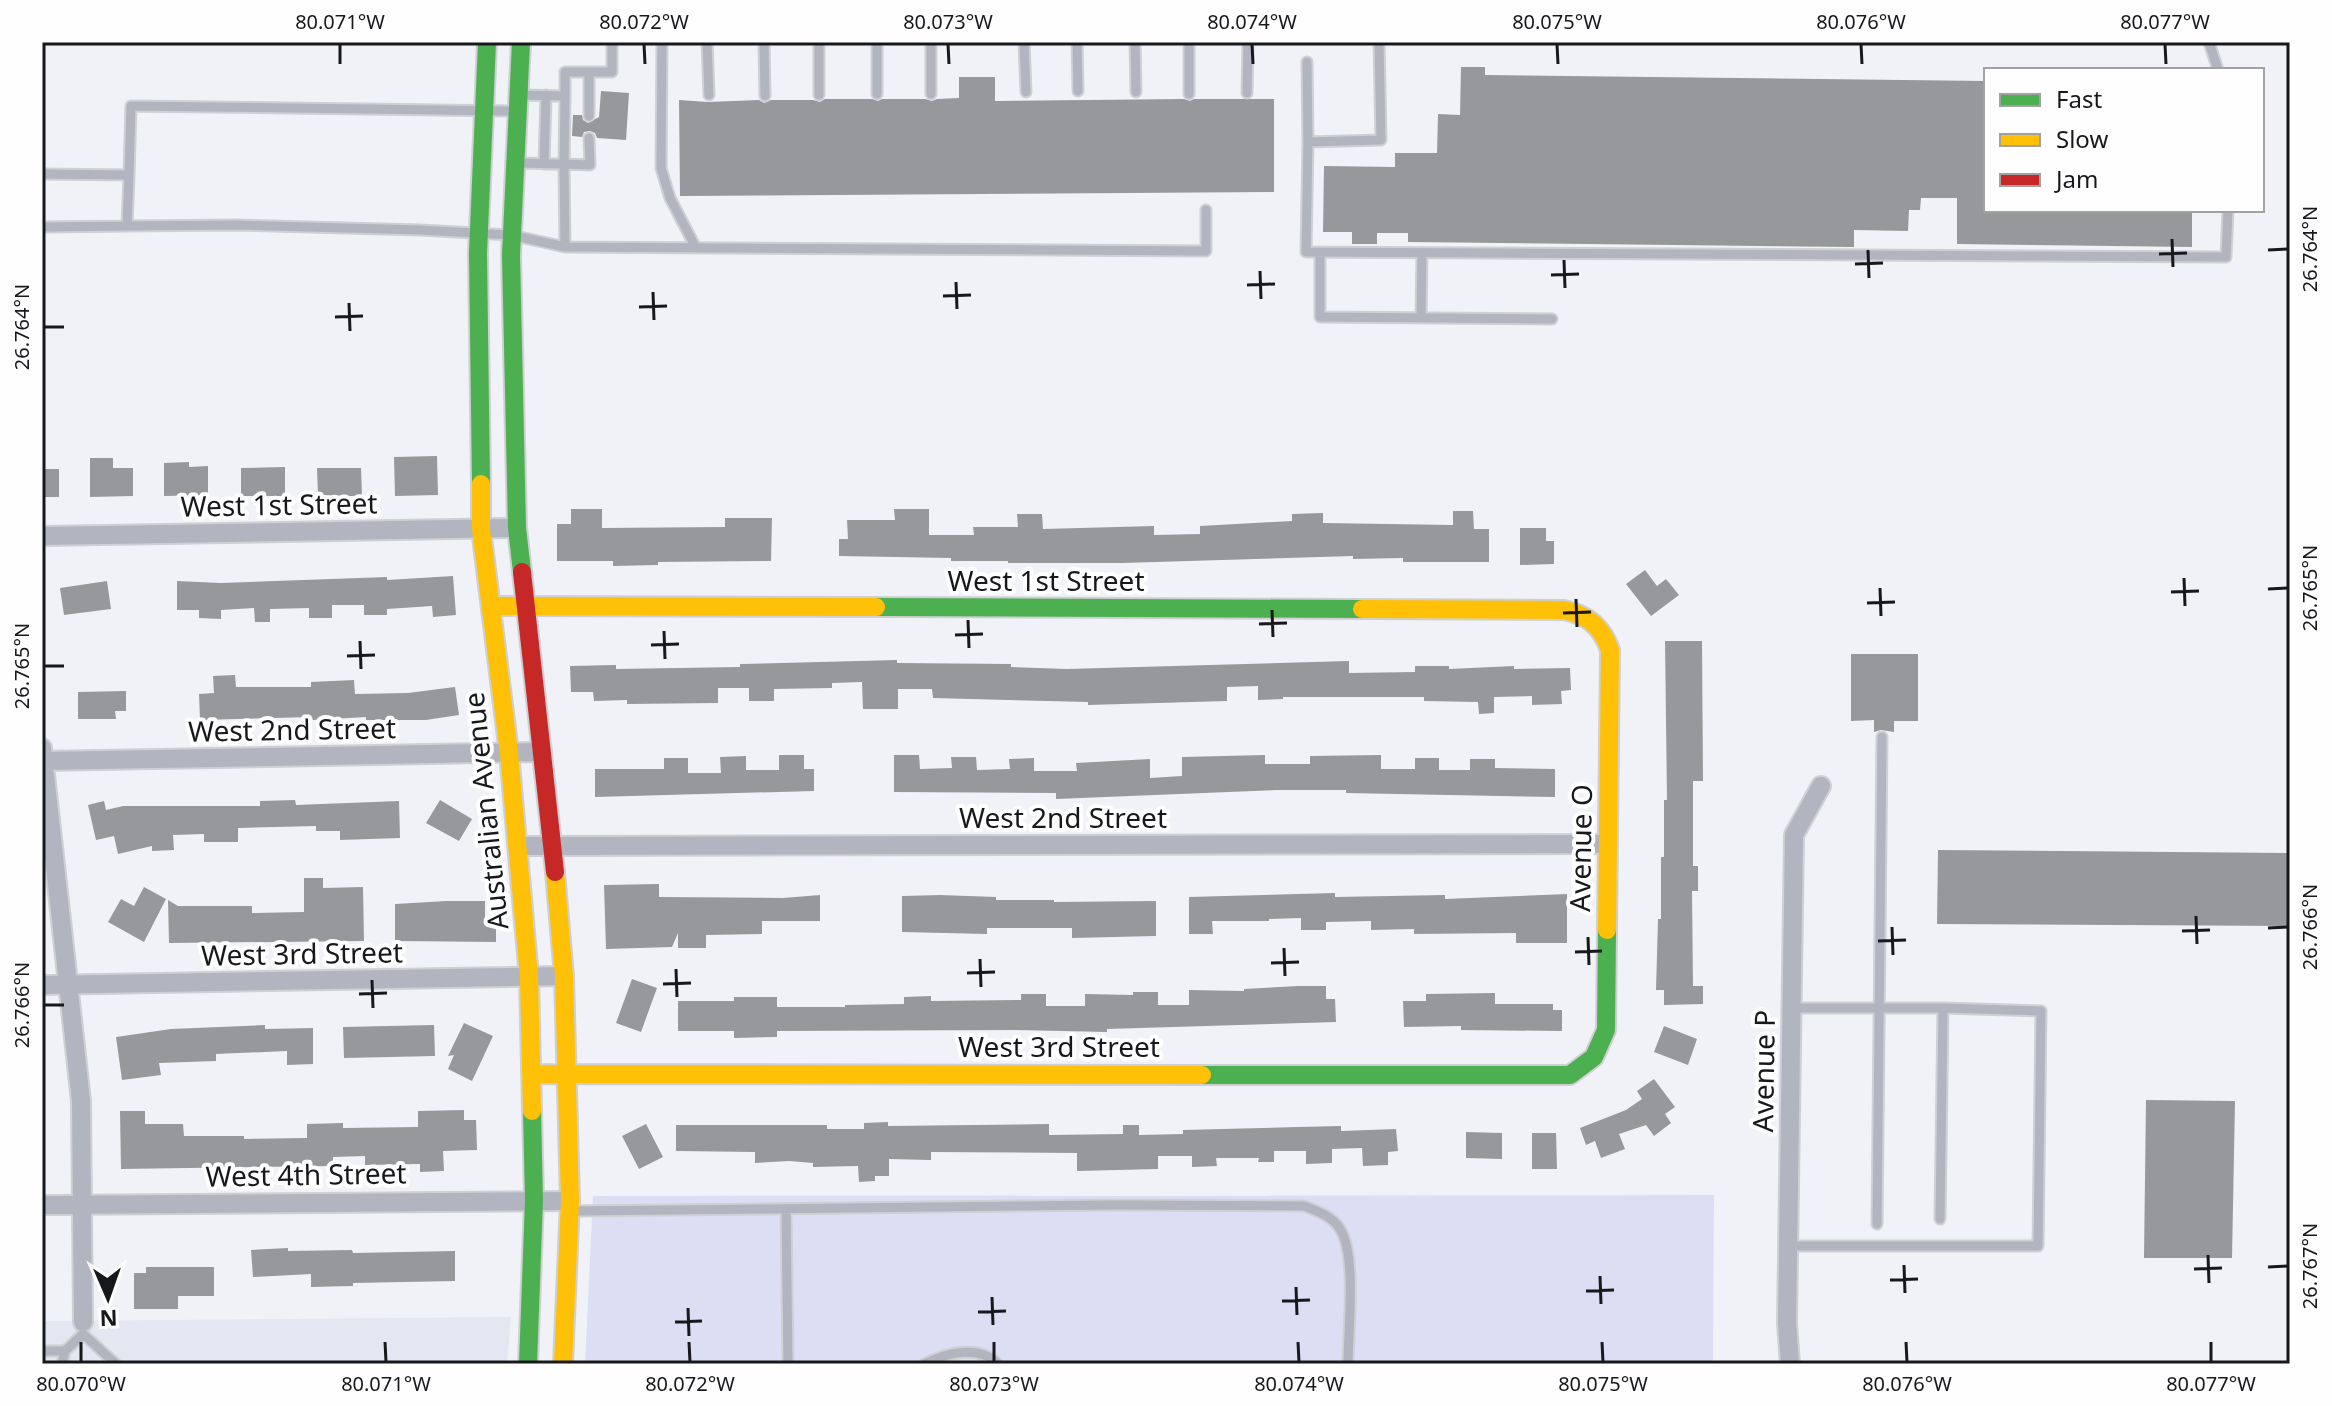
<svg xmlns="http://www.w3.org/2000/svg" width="2332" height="1406" font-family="'Noto Sans',sans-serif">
<rect width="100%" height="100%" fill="#f1f2f7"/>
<path fill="#e4e6f2" d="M511 1317 507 1364H42V1321Z"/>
<path fill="#dcdff4" d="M1714 1195 1713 1364H585L593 1196Z"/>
<path fill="#97989c" d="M1461 67H1485V75L1986 81V210H2192V247L1957 244V198H1921L1920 210H1909L1908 231 1854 230V247L1408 242V233H1377V244H1352V232H1323L1324 166 1395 167V153H1437L1438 114 1460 115Z
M959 77H995V101L1184 99 1190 101 1194 99H1274V192L680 196 679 100 708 102 759 100 764 103 771 100H813L820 102 825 99H872L878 101 882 99H925L932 101 937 99 959 98Z
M601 91 629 93 626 140 597 138 595 133 590 131 584 132 582 137 572 136 573 115H582L583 120 588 123 599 117Z
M437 456 438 495 395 496 394 457Z
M90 458H113V468H133V496L90 497Z
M189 462V467L208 466V495L164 496V463Z
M285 467V496H241V468Z
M317 468H361L362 496H318Z
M42 469H59V497H42Z
M571 509H602V528L725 527V518H772L771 561 658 562V565L613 566V561H557V524H571Z
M894 509H929V535H974L973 527H1018L1017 514H1042L1043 529 1154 526V535L1200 534V526L1292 521V514L1323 513V523L1453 525V511H1473L1474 529H1489V562H1403V558L1353 559V556L1122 563H1008V561H951V558L839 556V539H848L847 520H895Z
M1520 528H1546V541H1554V564L1520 565Z
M1645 570 1657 586 1666 579 1679 595 1651 616 1626 584Z
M453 576 456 615 433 617 432 606 387 609V615H364V605H332V618H309V608L270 609V622H255L254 608 221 610V619L199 618V610H177V581L221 583 387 577V580Z
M107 581 111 609 64 615 60 588Z
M1665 641H1702L1703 781H1693V866H1698V891H1692L1693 986H1703V1004L1664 1005V990H1656L1658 919H1661V857H1664V800H1667Z
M1851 654H1918V721H1894V732L1881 730 1874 732V720L1851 721Z
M897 660V663L1011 664V667L1067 669 1349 661V673L1415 672V666H1449V669L1514 666V669L1570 668 1571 690 1561 691 1562 704 1532 705V696L1494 697V713L1479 714 1478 702 1424 701V697H1283V699L1258 700V686L1227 687V701L1088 705V702L933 698 932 689H898V709H863L862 682 832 683V688L774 689V701H749V688H718V703L627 704V700L594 701 593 692H571L570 666 616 665V669L740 667V664Z
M235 675 236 687H311V682L354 680 355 694 408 693 455 687 459 715 426 720H366V717L313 720 312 717 200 720 199 694 214 693 213 676Z
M126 691V711H115L116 719H78V692Z
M779 755H804V769H814V791L595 797V769H664V758H688V773H721L720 757 746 756V770H779Z
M894 755H919L920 769 952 768 951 757H976L977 770 1010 769 1009 759 1034 758V771H1077L1076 763 1150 759V778L1182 776V757L1265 755V764H1310V756L1381 755V769H1415V758H1439V770H1470V759H1495V768L1555 769V797L1346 793V790H1276L1056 799V793L894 792Z
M295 800 296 805 399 801 400 838 340 840V831H316V826L238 828V842H204V834L173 835 174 850 152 851V846L118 854 114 836 96 840 88 805 104 801 106 810 123 806H260V801Z
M440 800 472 819 459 841 426 823Z
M1938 850 2290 853V926L1937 924Z
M304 878H323V888L363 887 364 941 169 943 168 900 178 906H252V913L304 912Z
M659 884V897L783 898 820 895V921H762V934L706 935V948H678V933L672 947 606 949 604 885Z
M144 887 166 899 144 942 108 922 121 899 134 906Z
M1335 893V897L1445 895V899L1567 894V943H1516V933L1414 934V929L1371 930V921L1326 922V930H1301V918L1269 919V921H1212L1213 934H1189V897Z
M940 895 996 897V900H1054V902L1156 901V936L1072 938V928H987V934L902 932V896Z
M446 901H485V918H496V942L395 941V904Z
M632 979 657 988 641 1032 616 1023Z
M1298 986H1326V999H1335L1336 1022 1107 1029V1032L1013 1030 777 1031V1037L734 1038V1031H678V1001H734V997H777V1007H845V1005L904 1004V997L931 996V1001L1021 1000V994H1046V1006H1085V994L1133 995V992H1158V1005H1189V990L1244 991V989Z
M1495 993V1004H1553V1010H1562V1031L1461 1030V1026L1404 1027 1403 1001H1426V994Z
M464 1023 493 1036 472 1081 448 1069 454 1055 448 1056Z
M265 1025V1029L313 1028V1064L287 1065V1051L216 1054V1061L159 1063 161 1075 122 1080 116 1037 171 1029Z
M434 1025 435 1056 344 1058 343 1027Z
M1664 1026 1697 1039 1688 1065 1654 1052Z
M1654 1079 1675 1107 1665 1114 1671 1123 1654 1136 1646 1125 1619 1134 1625 1149 1601 1158 1595 1141 1586 1145 1580 1128 1626 1110 1642 1099 1637 1091Z
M2146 1100 2235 1101 2232 1258H2144Z
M464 1110V1120H476L477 1150 443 1151 444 1171 420 1172V1164L365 1165V1156L333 1157V1166L121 1169 120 1111H145V1124H183L184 1136H244V1139L307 1138V1124L343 1123V1128L418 1127V1111Z
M888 1122V1126L1049 1124V1135L1123 1134V1125H1139V1135L1183 1134V1130L1298 1127 1341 1126V1131L1396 1129 1398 1151 1388 1152V1165L1363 1166 1362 1148 1332 1149V1163L1306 1164V1151H1274V1162H1258L1259 1158H1216L1217 1166 1192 1167V1156H1158V1169L1077 1171V1153L931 1152V1160L889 1159V1176H875V1181L859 1182 858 1166 813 1167V1163L789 1161 755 1163V1152L676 1151V1125H827V1129H864V1123Z
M646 1124 663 1157 639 1169 622 1136Z
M1466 1132 1502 1133V1159L1466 1158Z
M1532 1133H1556L1557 1169H1532Z
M288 1248V1251L352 1250 353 1253 455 1251V1281L353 1283V1286L311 1287V1274L253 1277 251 1250Z
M146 1267H214V1296H178V1309H134V1273H146Z"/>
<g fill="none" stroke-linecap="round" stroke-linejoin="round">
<defs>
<path id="lane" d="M662 42 661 168 670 198 696 248
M707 42 709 95
M764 42 765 96
M819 42V95
M877 42V94
M931 42V94
M1024 42 1026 92
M1077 42 1078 91
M1135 42 1136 92
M1189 42V94
M2209 42 2218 70
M1307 62 1308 142 1381 140 1379 42
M589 72V116
M1247 93 1248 42
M521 95 565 96V72H612V42
M565 96 564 164 590 165 589 138
M1308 142 1306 252 2226 257 2228 210
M519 163 564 164 565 247
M544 164 546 95
M42 174 129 175 131 106 516 111
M127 226 236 225 420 230 511 235 565 247 1206 251V210
M42 227 127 226 129 175
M1320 252V317L1552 319
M1421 318 1422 253
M1792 1008H1943L1940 1219
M786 1210 788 1364
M573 1211 1115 1205 1304 1206C1317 1211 1332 1216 1340 1229 1357 1255 1348 1331 1348 1364
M1877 1224 1882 737
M1788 1246H2038L2041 1011 1943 1008
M42 1351H65
M62 1364 65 1351 83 1334 116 1364
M924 1364C946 1353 979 1344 998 1364"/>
<path id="street" d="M42 536 517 528
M42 748 81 1101 83 1322
M42 761 542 752
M519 846 1608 844
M42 985 564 976
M42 1205 570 1201
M1790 1364 1787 1323 1794 835 1821 786"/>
<path id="fast" d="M521 42 511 255 517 528 522 572
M481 484 478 253 487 42
M876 607 1362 609
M1202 1075H1570L1594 1057 1606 1030 1607 930
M528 1364 534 1200 532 1111"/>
<path id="slow" d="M481 484V529L509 753 529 977 532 1111
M491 606 876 607
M1362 609 1564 610C1588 615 1602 627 1610 650L1607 930
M555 872 564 976 570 1201 563 1364
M533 1074 1202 1075"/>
<path id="jam" d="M522 572 555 872"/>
</defs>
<use href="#lane" stroke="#cfd0d3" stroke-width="13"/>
<use href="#street" stroke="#cfd0d3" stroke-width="22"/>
<use href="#fast" stroke="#cfd0d3" stroke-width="22"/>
<use href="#slow" stroke="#cfd0d3" stroke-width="22"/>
<use href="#jam" stroke="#cfd0d3" stroke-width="22"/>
<use href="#lane" stroke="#b2b4bf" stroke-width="9"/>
<use href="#street" stroke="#b2b4bf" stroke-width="18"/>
<use href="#fast" stroke="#4caf50" stroke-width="18"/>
<use href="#slow" stroke="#ffc107" stroke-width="18"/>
<use href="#jam" stroke="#c62828" stroke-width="18"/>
</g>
<path fill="none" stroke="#17181b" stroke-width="3" d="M340 44V64M644 44 645 64M948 44 949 64M1252 44 1253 64M1557 44 1558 64M1861 44 1862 64M2165 44 2166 64M2172 239 2173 267M1868 250 1869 278M2268 250 2288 249M2159 254 2187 253M1564 260 1565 288M1855 264 1883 263M1260 271 1261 299M1551 275 1579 274M956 282 957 309M1247 285 1275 284M653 292 654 320M943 296 971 295M349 303 350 331M639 307 667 306M335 317 363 316M44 327H64M2184 578 2185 606M1880 588 1881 616M2268 589 2288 588M2171 592 2199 591M1576 599 1577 627M1867 603 1895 602M1272 610 1273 637M1563 613 1591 612M968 620 969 648M1259 624 1287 623M664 631 665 659M955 635 983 634M360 641 361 669M651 645 679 644M347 656 375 655M44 666H64M2196 916 2197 944M1892 927 1893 955M2268 928 2288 927M2182 931 2210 930M1588 937 1589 965M1878 941 1906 940M1284 948 1285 976M1575 952 1602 951M980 959 981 987M1271 963 1299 962M676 969 677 997M967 973 995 972M372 980 373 1008M663 984 691 983M359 994 387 993M44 1005H64M2208 1255 2209 1283M1904 1265 1905 1293M2268 1267 2288 1266M2194 1269 2222 1268M1600 1276 1601 1304M1890 1280 1918 1279M1296 1287 1297 1315M1586 1291 1614 1290M992 1297 993 1325M1282 1301 1310 1300M688 1308 689 1336M978 1312 1006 1311M675 1322 702 1321M81 1342V1362M385 1342 386 1362M689 1342 690 1362M994 1342V1362M1298 1342 1299 1362M1602 1342 1603 1362M1906 1342 1907 1362M2211 1342V1362"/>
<g text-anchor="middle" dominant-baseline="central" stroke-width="8" stroke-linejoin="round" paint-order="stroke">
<g font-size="28" fill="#17181b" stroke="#fefefe">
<text transform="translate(279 504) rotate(-1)">West 1st Street</text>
<text x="1046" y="580">West 1st Street</text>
<text transform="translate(292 729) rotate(-1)">West 2nd Street</text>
<text transform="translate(485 811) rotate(-96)">Australian Avenue</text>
<text x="1063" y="817">West 2nd Street</text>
<text transform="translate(1580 848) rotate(-89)">Avenue O</text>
<text transform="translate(302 953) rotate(-1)">West 3rd Street</text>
<text x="1059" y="1046">West 3rd Street</text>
<text transform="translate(1763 1071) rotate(-89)">Avenue P</text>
<text transform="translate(306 1174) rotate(-1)">West 4th Street</text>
</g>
</g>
<rect width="2332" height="1406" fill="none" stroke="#fefefe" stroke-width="88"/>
<rect x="1984" y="68" width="280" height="144" fill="#fefefe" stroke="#a2a2a3" stroke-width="2"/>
<rect x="2000" y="94" width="40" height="12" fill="#4caf50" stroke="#a2a2a3" stroke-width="2"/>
<text x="2056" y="108" font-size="24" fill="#17181b">Fast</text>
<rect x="2000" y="134" width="40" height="12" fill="#ffc107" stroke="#a2a2a3" stroke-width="2"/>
<text x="2056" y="148" font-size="24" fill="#17181b">Slow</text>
<rect x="2000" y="174" width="40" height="12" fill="#c62828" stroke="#a2a2a3" stroke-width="2"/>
<text x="2056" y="188" font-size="24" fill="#17181b">Jam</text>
<g transform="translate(108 1298) rotate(178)" stroke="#fefefe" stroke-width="6" paint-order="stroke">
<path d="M0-6L14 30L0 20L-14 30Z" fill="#17181b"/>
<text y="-12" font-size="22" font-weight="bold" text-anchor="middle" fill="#17181b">N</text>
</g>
<rect x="44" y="44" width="2244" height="1318" fill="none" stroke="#17181b" stroke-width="3"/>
<g font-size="20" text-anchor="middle" fill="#17181b">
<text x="340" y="29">80.071°W</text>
<text x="644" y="29">80.072°W</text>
<text x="948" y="29">80.073°W</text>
<text x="1252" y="29">80.074°W</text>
<text x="1557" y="29">80.075°W</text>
<text x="1861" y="29">80.076°W</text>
<text x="2165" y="29">80.077°W</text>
<text transform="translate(2310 249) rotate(-90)" y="7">26.764°N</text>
<text transform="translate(22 327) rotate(-90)" y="7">26.764°N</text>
<text transform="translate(2310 588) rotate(-90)" y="7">26.765°N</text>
<text transform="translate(22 666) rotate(-90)" y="7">26.765°N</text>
<text transform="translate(2310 927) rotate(-90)" y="7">26.766°N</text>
<text transform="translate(22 1005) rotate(-90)" y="7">26.766°N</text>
<text transform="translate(2310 1266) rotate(-90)" y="7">26.767°N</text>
<text x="81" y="1391">80.070°W</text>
<text x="386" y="1391">80.071°W</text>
<text x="690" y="1391">80.072°W</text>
<text x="994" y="1391">80.073°W</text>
<text x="1299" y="1391">80.074°W</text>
<text x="1603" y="1391">80.075°W</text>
<text x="1907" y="1391">80.076°W</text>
<text x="2211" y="1391">80.077°W</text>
</g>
</svg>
